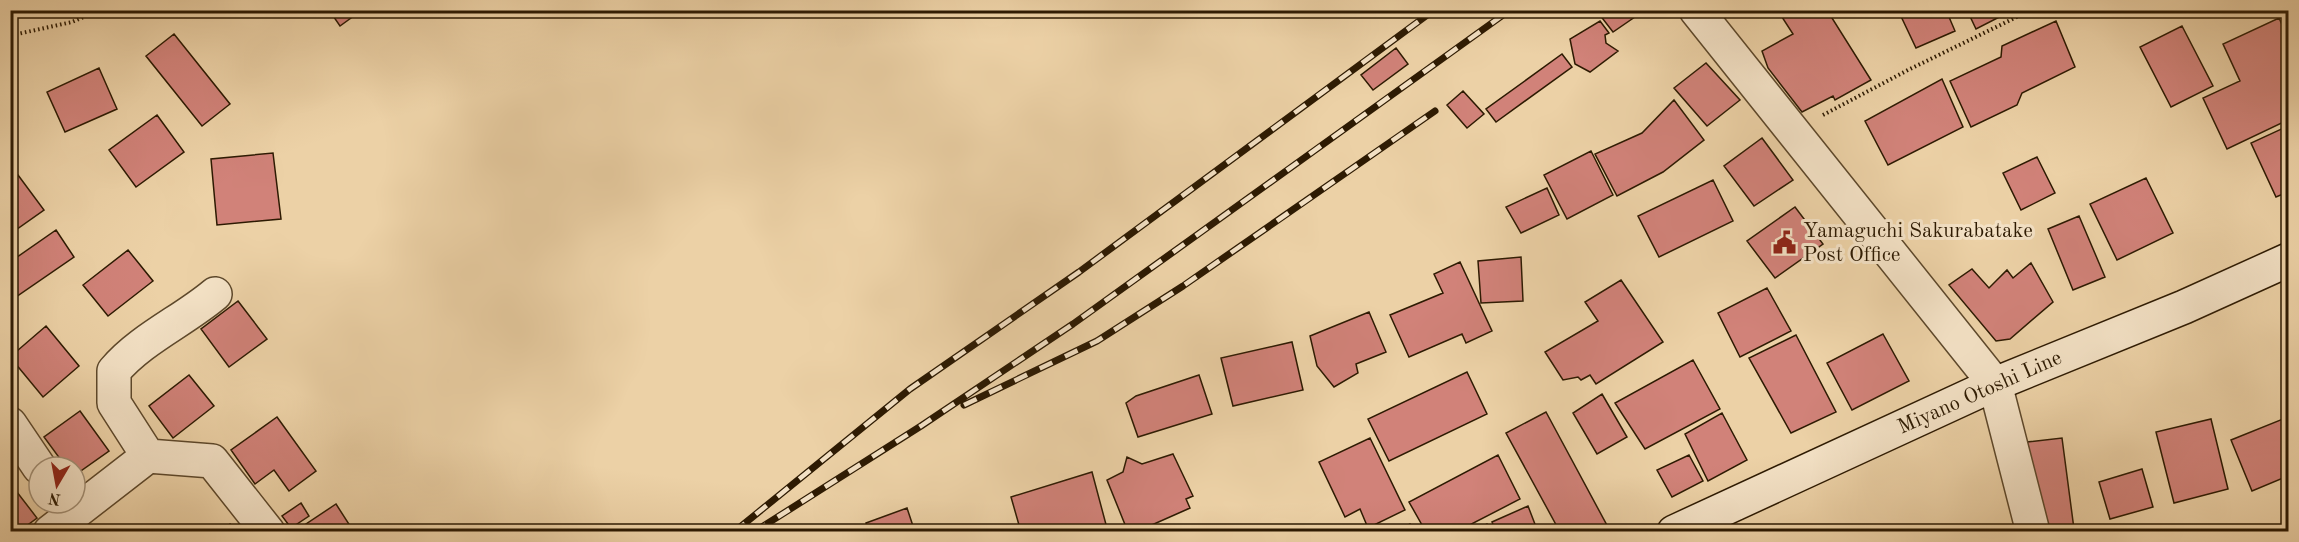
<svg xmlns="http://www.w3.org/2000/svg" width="2299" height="542" font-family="'Old Standard TT',serif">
<rect width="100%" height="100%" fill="#ecd1a6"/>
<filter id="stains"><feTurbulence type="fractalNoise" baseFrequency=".00333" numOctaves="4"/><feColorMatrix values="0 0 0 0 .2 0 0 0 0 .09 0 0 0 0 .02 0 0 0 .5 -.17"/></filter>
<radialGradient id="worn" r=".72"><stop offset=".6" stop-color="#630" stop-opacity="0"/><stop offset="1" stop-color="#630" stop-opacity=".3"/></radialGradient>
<path fill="#d18279" stroke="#2d1a02" stroke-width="1.5" d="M329 10H362L340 26Z
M1596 10H1645L1613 32Z
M1786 10H1827L1871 80 1835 100 1833 96 1802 112 1768 68 1762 51 1793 34 1780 14Z
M1898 10H1946L1955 31 1916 48Z
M1967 10H2013L1976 29Z
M2279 18 2288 38V120L2227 149 2203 98 2240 81 2223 44Z
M1600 21 1609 33 1605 35 1606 43 1618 51 1590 72 1575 64 1570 39Z
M2056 21 2075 67 2022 93 2017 105 1971 127 1950 81 2001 57 2002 46Z
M2182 26 2213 86 2171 107 2140 47Z
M174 34 230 104 202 126 146 56Z
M1396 48 1408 64 1373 90 1361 75Z
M1562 54 1572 67 1496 122 1486 109Z
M1706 63 1740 100 1707 126 1674 88Z
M99 68 117 109 65 132 47 92Z
M1942 79 1963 127 1888 165 1865 121Z
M1463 91 1484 114 1467 128 1447 105Z
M1674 100 1704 140 1663 172 1617 196 1595 154 1642 133Z
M157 115 184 152 136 187 109 150Z
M2288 126V192L2276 197 2251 143Z
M1762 138 1793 180 1754 206 1724 166Z
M1591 151 1613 195 1567 219 1544 175Z
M273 153 281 219 217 225 211 159Z
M2037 157 2055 193 2021 210 2003 173Z
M18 175 44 210 10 234V181Z
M2146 178 2173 233 2117 260 2090 204Z
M1713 180 1733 221 1659 257 1638 216Z
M1547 188 1559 215 1521 233 1506 207Z
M1795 207 1823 244 1775 278 1747 241Z
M2079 216 2105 277 2073 290 2048 229Z
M56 230 74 257 10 301V262Z
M128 250 153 281 108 316 83 285Z
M1521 257 1523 301 1481 303 1478 261Z
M1460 262 1492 331 1466 343 1462 334 1409 357 1390 315 1443 293 1434 274Z
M2031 263 2053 302 2010 339 1996 341 1949 285 1972 269 1989 288 2007 270 2013 278Z
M1621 280 1663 342 1596 384 1590 375 1581 380 1578 377 1563 380 1545 352 1598 321 1585 302Z
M1767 288 1791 331 1740 357 1718 313Z
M238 301 267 339 229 367 201 329Z
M1369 312 1386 352 1356 364 1358 373 1334 387 1317 366 1310 336Z
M46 326 79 366 43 397 10 357Z
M1883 334 1909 381 1852 410 1827 363Z
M1796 335 1836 412 1791 433 1749 358Z
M1292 342 1303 390 1233 406 1221 358Z
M1693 360 1720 409 1645 449 1615 403Z
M1467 372 1487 414 1389 461 1368 419Z
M189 375 214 406 173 438 149 406Z
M1199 375 1212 414 1138 437 1126 403 1136 396Z
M1602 394 1627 437 1597 454 1573 413Z
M80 411 109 451 75 475V467H66L44 437Z
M1546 412 1609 529 1604 532H1560L1506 433Z
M1722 413 1747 460 1708 481 1685 434Z
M277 417 316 471 289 491 274 470 255 484 231 450Z
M2288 417V476L2252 491 2231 440Z
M2211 419 2228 489 2174 503 2156 432Z
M1370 438 1405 510 1368 528 1360 509 1345 517 1319 462Z
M2062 438 2074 529 2038 532 2027 442Z
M1173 454 1193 496 1186 499 1190 508 1136 532H1128L1107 480 1123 472 1127 457 1142 464Z
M1498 455 1520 499 1456 532H1426L1409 502Z
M1689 455 1703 481 1672 497 1657 470Z
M2142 469 2153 507 2110 519 2099 482Z
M1092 472 1108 532H1021L1011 497Z
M10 483 37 518 18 532H10Z
M301 503 309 516 291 528 282 516Z
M336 504 354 532H294Z
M1528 506 1538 532H1496L1492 522Z
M907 508 915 532H869L866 523Z
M230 524 236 532H220Z
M1410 524 1414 532H1395Z
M1487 524 1490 532H1471Z
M1919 525V532H1849L1850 529 1875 526 1878 531Z"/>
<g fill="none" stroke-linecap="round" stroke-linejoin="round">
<defs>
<path id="minor" d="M215 294C183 321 141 339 114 371V403L148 456 212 461 268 532
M1995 384 2033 532
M10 424 39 467
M50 532 148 456"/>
<path id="tertiary" d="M1696 10 1995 384"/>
<path id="secondary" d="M1674 532 1995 384 2184 307 2288 260"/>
</defs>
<use href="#minor" stroke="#5d482b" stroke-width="36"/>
<use href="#tertiary" stroke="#5d482b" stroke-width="36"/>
<use href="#secondary" stroke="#2d1a02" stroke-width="36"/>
<path stroke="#2d1a02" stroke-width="4" stroke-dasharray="1.5 3" stroke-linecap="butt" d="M10 30 13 35 72 22 100 10
M1823 115 1908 70 2031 10"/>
<use href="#minor" stroke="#f3e1c5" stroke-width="33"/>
<use href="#tertiary" stroke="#f3e1c5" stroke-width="33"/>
<use href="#secondary" stroke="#f3e1c5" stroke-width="33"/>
<defs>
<path id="rail" d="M964 405 1097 341 1183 286 1435 111
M734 532 910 389 1079 272 1434 10
M754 532 921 426 1073 324 1510 10"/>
</defs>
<use href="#rail" stroke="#2d1a02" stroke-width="7"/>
<use href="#rail" stroke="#f3e1c5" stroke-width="4.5" stroke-dasharray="14" stroke-linecap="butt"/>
</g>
<defs>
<symbol id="civic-bare" viewBox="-9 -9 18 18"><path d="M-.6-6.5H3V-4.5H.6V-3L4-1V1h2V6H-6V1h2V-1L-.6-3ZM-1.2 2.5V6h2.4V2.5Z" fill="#8f2418" stroke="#f3e1c5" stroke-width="2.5" paint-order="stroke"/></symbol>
</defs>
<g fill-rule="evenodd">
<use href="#civic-bare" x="1768" y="226" width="33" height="33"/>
</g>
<g text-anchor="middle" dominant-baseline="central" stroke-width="6" stroke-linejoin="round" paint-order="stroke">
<g font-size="21" fill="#2d1a02" stroke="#f3e1c5" text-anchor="start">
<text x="1803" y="231">Yamaguchi Sakurabatake<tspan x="1803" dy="24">Post Office</tspan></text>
</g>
<g font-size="21" fill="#2d1a02" stroke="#f3e1c5">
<text transform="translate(1980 393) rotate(-24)">Miyano Otoshi Line</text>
</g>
</g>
<rect width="2299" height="542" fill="none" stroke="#ecd1a6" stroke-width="36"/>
<rect x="12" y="12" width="2275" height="518" fill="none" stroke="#2d1a02" stroke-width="3"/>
<rect x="18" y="18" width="2263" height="506" fill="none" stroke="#2d1a02" stroke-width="1.5"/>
<g transform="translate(57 485) rotate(190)"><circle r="28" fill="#f3e1c5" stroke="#a49177" stroke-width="1.5"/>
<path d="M0-4.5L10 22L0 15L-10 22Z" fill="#8f2418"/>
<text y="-9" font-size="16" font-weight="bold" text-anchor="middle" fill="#2d1a02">N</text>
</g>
<rect width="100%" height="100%" filter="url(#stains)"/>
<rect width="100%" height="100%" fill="url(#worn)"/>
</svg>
